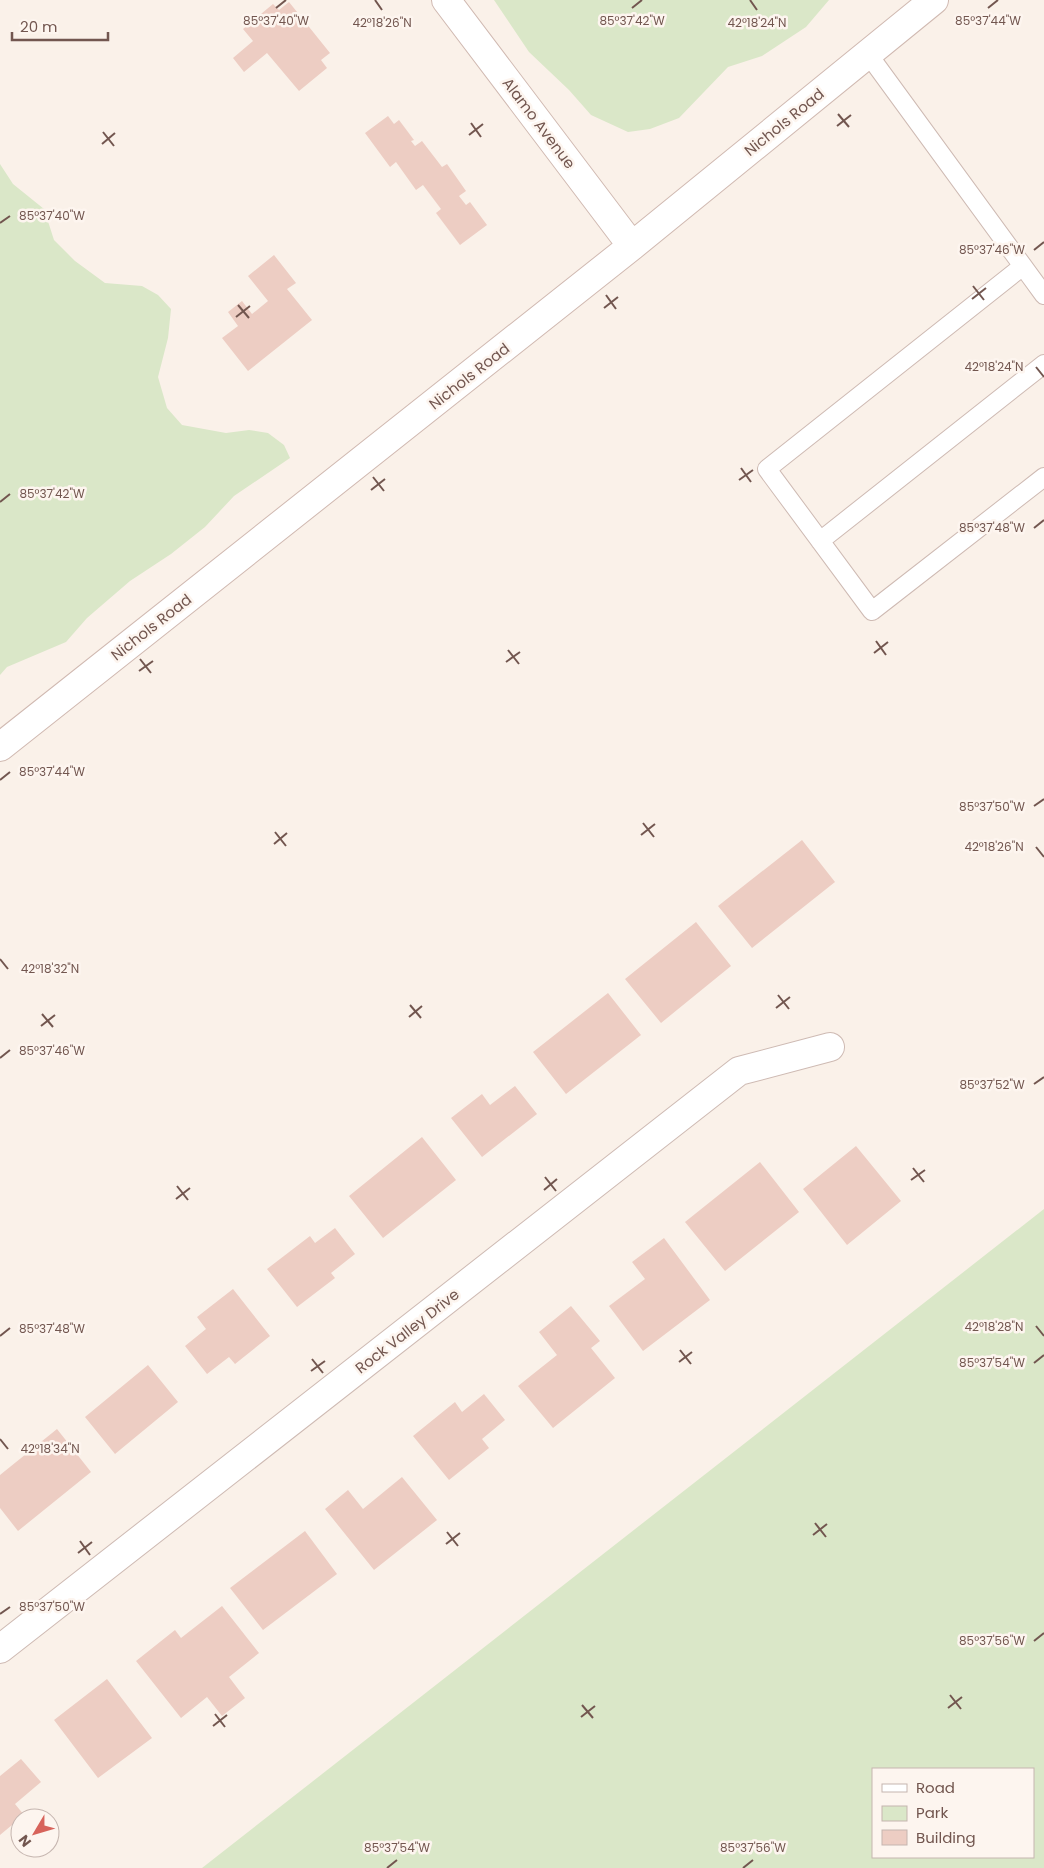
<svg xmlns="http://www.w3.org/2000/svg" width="1044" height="1868" font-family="Poppins,sans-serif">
<rect width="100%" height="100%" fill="#faf1e9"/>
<path fill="#dae7c8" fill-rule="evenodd" d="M494 0H829L806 27 762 56 728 67 679 118 650 129 628 132 591 115 569 90 529 52Z
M0 164 13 184 44 209 54 240 75 261 105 283 142 286 158 295 171 309 168 338 158 377 167 408 182 425 226 433 249 430 268 433 284 445 290 458 234 496 205 527 171 554 130 581 87 618 66 642 7 667 0 675Z
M1044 1209V1868H202ZM873 1769H1033V1857H873Z"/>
<path fill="#edcdc3" d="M289 2 330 53 321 60 327 68 299 91 267 53 244 72 233 58 253 41 243 29 273 4 279 10Z
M388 116 394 124 399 120 414 140 411 141 415 146 422 141 442 167 447 164 466 191 459 196 466 205 470 202 487 225 460 245 436 213 441 209 423 185 416 190 396 162 390 167 365 133Z
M274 255 296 283 287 289 312 320 248 371 222 338 238 326 228 312 242 301 252 314 268 301 248 276Z
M802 840 835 882 752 948 718 906Z
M696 922 731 966 661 1023 625 979Z
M608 993 641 1035 566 1094 533 1052Z
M515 1086 537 1114 482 1157 451 1118 482 1094 490 1105Z
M422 1137 456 1180 383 1238 349 1196Z
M856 1146 901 1201 847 1245 803 1189Z
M760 1162 799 1212 725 1271 685 1222Z
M335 1228 355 1254 331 1273 335 1278 297 1307 267 1269 310 1236 315 1243Z
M664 1238 710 1300 643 1351 609 1306 645 1279 632 1262Z
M233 1289 270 1336 235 1364 229 1357 207 1374 185 1346 206 1329 197 1317Z
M571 1306 600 1341 591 1348 615 1378 553 1428 518 1386 557 1355 539 1332Z
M148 1365 178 1402 115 1454 85 1417Z
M484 1394 505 1420 482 1439 489 1448 449 1480 413 1436 455 1402 462 1412Z
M57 1429 91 1472 18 1531 0 1508V1475Z
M402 1477 437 1520 374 1570 325 1509 348 1490 363 1509Z
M305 1531 337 1574 263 1630 230 1588Z
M222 1606 259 1653 229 1677 245 1698 222 1716 207 1697 181 1718 136 1661 175 1630 181 1638Z
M107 1679 152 1738 98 1778 54 1720Z
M21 1759 41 1782 15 1804 24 1815 0 1835V1776Z"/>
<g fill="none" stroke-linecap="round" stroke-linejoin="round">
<defs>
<path id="lane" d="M868 54 1044 295
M1023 266 767 469 872 611 1044 477
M820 541 1044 364"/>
<path id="street" d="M0 1649 739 1071 830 1047"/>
<path id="secondary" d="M446 0 632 246
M0 747 632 246 934 0"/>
</defs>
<use href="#lane" stroke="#cebab3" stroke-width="20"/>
<use href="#street" stroke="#cebab3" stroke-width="30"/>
<use href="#secondary" stroke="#d0b9b1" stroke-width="30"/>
<use href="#lane" stroke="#fff" stroke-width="18"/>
<use href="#street" stroke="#fff" stroke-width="28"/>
<use href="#secondary" stroke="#fff" stroke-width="28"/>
</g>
<path fill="none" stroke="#72564f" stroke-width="2" d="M375 0 382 10M750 0 757 10M276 8 286 0M632 8 642 0M988 8 998 0M838 114 849 127M471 123 481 137M837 126 851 115M103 132 114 146M469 135 483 124M102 144 115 133M0 223 10 216M1034 250 1044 242M973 286 984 300M606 295 616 309M972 299 986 288M238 305 249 318M604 308 618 297M236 317 250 306M1036 367 1044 377M741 468 751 482M373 477 384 491M739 480 753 470M371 490 385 479M0 502 10 494M1034 528 1044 520M876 641 886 655M508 650 519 664M874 653 888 642M140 659 151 673M506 662 520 652M139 671 153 661M0 780 10 772M1034 806 1044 799M643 823 654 837M275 832 286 846M641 835 655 824M274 844 287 833M1036 847 1044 857M0 959 8 969M778 995 789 1009M410 1005 421 1018M776 1008 790 997M42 1014 53 1027M409 1017 422 1006M41 1026 55 1015M0 1058 10 1050M1034 1084 1044 1077M913 1168 924 1182M545 1177 556 1191M911 1180 925 1170M177 1186 188 1200M544 1190 557 1179M176 1199 190 1188M1036 1326 1044 1336M0 1336 10 1328M680 1350 691 1364M312 1359 323 1373M679 1362 692 1352M1034 1363 1044 1355M311 1371 325 1361M0 1439 8 1449M815 1523 826 1537M447 1532 458 1546M813 1535 827 1524M80 1541 90 1555M446 1544 460 1533M78 1553 92 1542M0 1614 10 1607M1034 1641 1044 1633M950 1695 961 1709M582 1705 593 1718M948 1708 962 1697M215 1714 225 1727M581 1717 595 1706M213 1726 227 1715M387 1868 397 1860M743 1868 753 1860"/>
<g text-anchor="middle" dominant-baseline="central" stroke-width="5" stroke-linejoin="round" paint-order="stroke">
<g font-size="15" fill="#72564f" stroke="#fdf5ef">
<text transform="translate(784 122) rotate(-39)">Nichols Road</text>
<text transform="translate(539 123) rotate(53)">Alamo Avenue</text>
<text transform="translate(469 376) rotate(-38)">Nichols Road</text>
<text transform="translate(151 627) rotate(-38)">Nichols Road</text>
<text transform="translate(407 1331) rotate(-38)">Rock Valley Drive</text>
</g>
</g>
<g font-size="12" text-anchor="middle" fill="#72564f" stroke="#fdf5ef" stroke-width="5" stroke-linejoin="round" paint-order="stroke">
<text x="276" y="25">85°37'40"W</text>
<text x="632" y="25">85°37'42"W</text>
<text x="988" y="25">85°37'44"W</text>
<text x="382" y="27">42°18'26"N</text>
<text x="757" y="27">42°18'24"N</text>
<text x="52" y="220">85°37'40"W</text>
<text x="992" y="254">85°37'46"W</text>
<text x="994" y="371">42°18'24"N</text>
<text x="52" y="498">85°37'42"W</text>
<text x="992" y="532">85°37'48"W</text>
<text x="52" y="776">85°37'44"W</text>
<text x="992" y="811">85°37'50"W</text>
<text x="994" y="851">42°18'26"N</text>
<text x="50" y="973">42°18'32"N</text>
<text x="52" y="1055">85°37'46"W</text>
<text x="992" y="1089">85°37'52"W</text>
<text x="994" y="1331">42°18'28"N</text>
<text x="52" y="1333">85°37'48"W</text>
<text x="992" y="1367">85°37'54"W</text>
<text x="50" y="1453">42°18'34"N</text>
<text x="52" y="1611">85°37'50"W</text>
<text x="992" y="1645">85°37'56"W</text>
<text x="397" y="1852">85°37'54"W</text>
<text x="753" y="1852">85°37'56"W</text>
</g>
<rect x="872" y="1768" width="162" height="90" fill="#fdf5ef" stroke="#c5b5af"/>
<rect x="882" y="1784" width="25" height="8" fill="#ffffff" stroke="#c5b5af"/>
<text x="916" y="1793" font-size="15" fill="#72564f">Road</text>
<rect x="882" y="1806" width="25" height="15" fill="#dae7c8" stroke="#c5b5af"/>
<text x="916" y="1818" font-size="15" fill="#72564f">Park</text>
<rect x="882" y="1830" width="25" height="15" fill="#edcdc3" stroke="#c5b5af"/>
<text x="916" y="1843" font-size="15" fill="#72564f">Building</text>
<g transform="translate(35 1833) rotate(232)"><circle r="24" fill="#fdf5ef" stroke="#c5b5af"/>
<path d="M0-4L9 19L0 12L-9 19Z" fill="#d7635b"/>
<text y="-8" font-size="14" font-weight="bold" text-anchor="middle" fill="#72564f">N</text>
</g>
<path d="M12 32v8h96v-8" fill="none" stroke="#72564f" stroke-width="2.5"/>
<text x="20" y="32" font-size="15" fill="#72564f" stroke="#fdf5ef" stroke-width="4" paint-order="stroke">20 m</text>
</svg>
